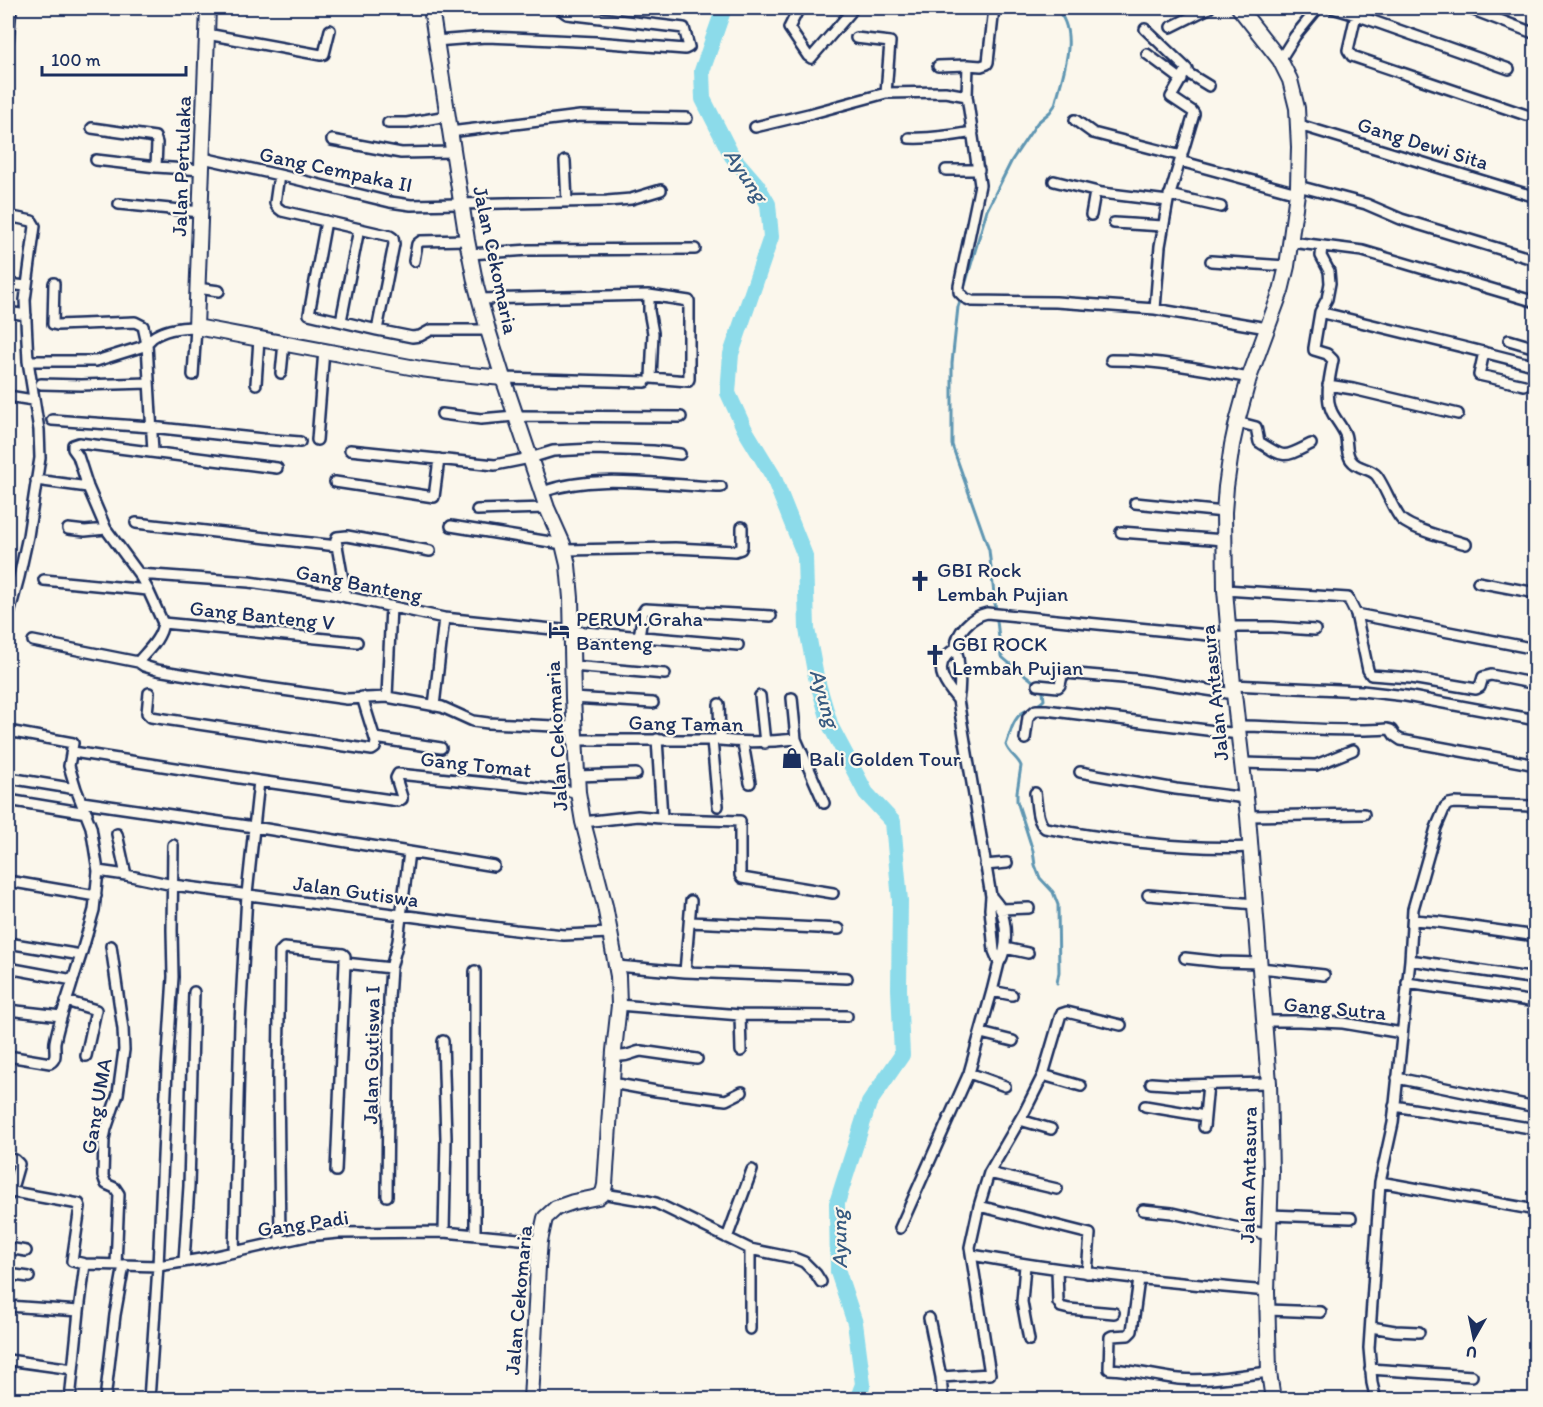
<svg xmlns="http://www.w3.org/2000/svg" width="1543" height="1407" font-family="Itim,sans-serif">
<rect width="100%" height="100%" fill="#fbf7ec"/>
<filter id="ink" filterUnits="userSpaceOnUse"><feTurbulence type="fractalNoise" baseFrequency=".0167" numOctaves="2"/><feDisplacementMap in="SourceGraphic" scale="12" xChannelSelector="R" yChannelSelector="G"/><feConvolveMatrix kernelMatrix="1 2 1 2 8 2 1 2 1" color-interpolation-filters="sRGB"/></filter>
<g filter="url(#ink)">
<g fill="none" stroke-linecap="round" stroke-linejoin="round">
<path stroke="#5f96b2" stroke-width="3" d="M963 292 987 210 1012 160 1037 123 1050 112 1055 105C1062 76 1081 31 1055 8
M961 298 958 307 952 363V445L989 550 1001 656C1012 667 1025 673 1036 684
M1040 689 1043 692 1044 700C1037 707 1030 708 1022 713 1012 720 1010 735 1006 745 1009 754 1018 758 1021 766L1017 792V801L1033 851 1035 865 1040 878 1053 892 1058 905 1059 972 1057 983"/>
<path stroke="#8cdbea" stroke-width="16" d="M724 8 702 71 703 99 732 156 757 185 768 204 771 237 731 354 728 393 745 430 773 476 805 556 807 629 816 677 831 727 866 793 893 822 900 901 899 989 902 1055 869 1103 837 1203 838 1272 855 1323 863 1384 857 1400"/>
<defs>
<path id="street" d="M799 8 789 28 808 56 811 58 850 13 853 8
M1332 8 1356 15 1509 69
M1468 8 1536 34
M1356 15 1348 50 1352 56 1526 115
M1171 27 1209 8
M1145 29 1187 69 1171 97 1192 111 1194 114 1168 201 1160 246 1155 309
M207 34 321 55 324 54 330 30
M856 38 890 42 886 93
M8 41 11 8
M435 41 486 37 512 38 596 42 685 49 689 47 684 28 567 14 564 12 563 8
M1147 54 1182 80
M1280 60 1295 36 1318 8
M968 65 981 66 987 64 988 62 994 8
M938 66 968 65 967 96
M1186 72 1209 86
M1075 120 1093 133 1182 156
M388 123H407L447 116
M1299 125 1536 197
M755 127 809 114 886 93 945 92 967 96 980 185 959 286V292L965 298 972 301 1056 302 1155 309 1267 328
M92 128 155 137 157 143 156 167
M450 132 580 116 687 118
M909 138C931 139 951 136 973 132
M332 140 401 153 453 152
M203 158 279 175 390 202 411 205 607 201 631 199 661 190
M96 160 156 167 203 170
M565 161 567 202
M1180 161 1297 193
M946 170H979
M279 175 275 203 277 207 282 211 390 236 393 238 394 244 377 330 309 314 326 221
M1054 181 1102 193 1168 201
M1298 186 1366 204 1401 219 1536 260
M1169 195 1221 207
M119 204 201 212
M1091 215 1095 192
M8 216 32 221 35 226 25 300 28 361 39 430 40 458 28 536 19 577 8 618
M1114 223 1163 226
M1291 242 1363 251 1536 302
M1322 246 1321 256 1329 271 1330 283 1327 299 1320 312 1314 348V350L1327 354 1333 360C1330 376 1325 394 1331 410 1334 418 1341 425 1345 434 1348 442 1345 452 1351 460 1358 470 1370 467 1377 476 1385 487 1395 514 1402 520 1414 530 1450 539 1466 544
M470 254 529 250 695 249
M414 261 417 244 421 241 467 240
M1211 261 1287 266
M54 283 53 324 57 325 135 322 143 326 147 344 153 452
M8 284 26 286
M197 288 219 291
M480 299 649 295 689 301V379L688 381 651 378 653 333 649 311V295
M8 312 26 315
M1320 312C1391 330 1462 346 1533 365L1536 363
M341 321 359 229
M377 330 412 337 420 336 431 330H488
M1509 340 1536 348
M1484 352 1479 375 1524 385
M1111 360C1158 360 1203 369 1249 378
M28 361H96L141 347C146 345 148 342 152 338 164 329 182 327 196 327L193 375
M281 373 284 343
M503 378 645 382
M41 384 81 385 149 383
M256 384 259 339
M1328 385 1353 389 1458 414
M8 396 33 400
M442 414 481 419 515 416 681 417
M52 420 151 427 263 439 300 442
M1237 422 1256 427 1259 442C1286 459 1283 458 1311 444
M317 440 324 350
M350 450 495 465 530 458 553 451 593 449 653 451 680 454
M36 480 88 487
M335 482 434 497 439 459
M542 492C596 472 664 486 721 487
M1135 503 1224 512
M477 510 547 508
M136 523 337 546
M451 526 563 544
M68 529 85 531 106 529
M1121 532 1224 540
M565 550 675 548 735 551 741 549 742 546V527
M139 574 249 582 333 594 444 618 572 631 738 645
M44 580 148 590
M1478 582 1536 593
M1225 590 1348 598 1356 614 1368 670 1371 675 1411 678 1476 689 1480 687 1483 677 1491 675 1536 684
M346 597 336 540 337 537 347 536 430 551
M1356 614 1536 649
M163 623 148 590 139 574 106 529 88 487 78 456 73 449V445L79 443 277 468
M163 623 357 642
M1228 627H1272L1315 630
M639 637 643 612 645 609 771 616
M33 641 138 662 144 666 157 670 254 686 347 699 387 697 442 707 473 721 488 723 575 727
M956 648C952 651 947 654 945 658 934 672 950 690 958 700
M138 662C148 650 161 639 163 623
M572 666 665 674
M1038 685 1058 687 1060 685 1062 676 1065 673 1135 679 1234 694
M1233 685 1362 691 1406 696 1536 720
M149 693 147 713 151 717 372 750 375 748 376 742 362 697
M760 696 765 743
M387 697 391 606
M573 698 653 703
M792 698 796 739 824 803
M719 704 720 740
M434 706 444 618
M1237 726C1287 726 1337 733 1387 729L1391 730 1395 736 1401 740 1536 765
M8 731 73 743 69 766 76 789 91 827 98 871 94 910 81 955 8 943
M375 738 441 748
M657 739 662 817
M1025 739 1028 717 1036 710H1046L1239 734
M575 740H720C747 743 769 742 796 739
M712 740 718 806
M743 743 750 783
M73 752 259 781 398 801 402 799V797L396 778 398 774 578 792
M1242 763 1316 765 1353 750
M1080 772 1176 789 1246 798
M577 776 636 774
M9 778 76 789
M1035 793C1037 804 1036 821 1045 828 1113 840 1182 850 1250 847
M8 800 87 813
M82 802 254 827 409 852
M1531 806 1454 803 1449 804 1445 807 1436 828 1413 909 1410 960 1393 1123 1380 1182 1536 1210
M1248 816 1364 814
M583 822 638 816 671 819 740 821V875L742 878 833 893
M117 834 126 875
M985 865 1007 863
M98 871 126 875 173 885 515 930 564 935 610 933
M8 881 96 896
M1148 895 1255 904
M991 896C994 900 998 904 1000 908 1007 923 1008 949 999 963
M1000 909 1029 908
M1413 920 1438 922 1536 936
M690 922 839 929
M111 946 123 1029 124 1050 118 1094 106 1129 104 1139 103 1176 106 1184 115 1188 119 1194 116 1265
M1005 948 1028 953
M1185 958 1221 962 1260 963
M1410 960 1536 979
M617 966 685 972 847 978
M8 968 73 980 81 955
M1260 968 1324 975
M685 972 691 901
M1407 983 1536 1002
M992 991 1012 995
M66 1001 96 1010 86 1056
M619 1005 740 1015 847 1016
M8 1010 61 1016
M740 1015 741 1051
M1264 1021H1299L1343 1023 1402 1033
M981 1033 1013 1041
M443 1041 446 1138 444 1232
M8 1056 50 1063C58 1059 54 1050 55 1042 59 1020 67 1001 73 980
M619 1056C628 1057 633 1052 641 1051L697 1059
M969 1073 1005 1086
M1043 1075 1081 1086
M1397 1078 1536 1107
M612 1083 656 1091 726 1100 742 1092
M1151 1083 1180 1085 1269 1083
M1145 1106 1205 1116
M1394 1106 1536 1129
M1020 1120 1051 1129
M1204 1127 1208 1084
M8 1159 15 1160 19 1164 11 1192 9 1195
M336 1171 345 963
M989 1173 1057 1189
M8 1191 79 1204 80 1207 72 1261 85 1264 158 1266 207 1258 307 1236 338 1233 444 1232 540 1241
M603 1193C621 1198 639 1198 656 1203L750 1249 794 1258 804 1262 816 1274 821 1282
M387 1196 389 999 391 968 398 941 409 852 494 866
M979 1206 1090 1234 1087 1273
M1143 1210 1172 1213 1269 1235
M1269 1215 1351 1218
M900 1228 969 1073 992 991 999 963 994 951 990 909 991 896 958 700C961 686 960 673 958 658 958 655 956 652 956 649 955 632 972 616 987 613L1229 637
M475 1235V971
M727 1238 752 1170
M280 1239 278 1079 280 952 284 948 343 954 345 956V963L391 968
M8 1248 26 1251
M234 1252 240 1023 247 894 259 781
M972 1255C1070 1273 1168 1282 1267 1291
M184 1261 189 1186 194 992
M1025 1265 1022 1302 1029 1340
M1057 1269 1058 1302 1061 1307 1069 1309 1114 1313
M8 1274 29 1277
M1139 1279 1132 1331 1128 1335 1112 1336 1110 1337 1109 1369C1132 1370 1155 1376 1179 1379 1208 1382 1240 1375 1269 1372
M8 1306 79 1311
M1268 1310 1321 1312
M929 1318 941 1377 943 1400
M1371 1327 1395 1331 1419 1332
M750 1329V1249
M8 1360 73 1369
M1370 1369 1472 1376
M941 1377 990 1374 970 1247 979 1206 989 1173 1025 1111 1043 1075 1061 1014 1067 1012 1121 1025
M70 1400 79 1311 85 1264
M105 1400 115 1315 124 1265
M149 1400 158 1266 167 1069 173 977 172 930 173 845
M1376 1400 1372 1383 1369 1348 1380 1182"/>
<path id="secondary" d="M208 8 196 327 421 369 460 374 503 378
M431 8 467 240 476 286 488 330 503 378 547 508 563 544 568 565 571 598 573 698 578 792 583 822 605 906 618 976 619 1005 614 1051 605 1185 603 1193 598 1197 573 1202 556 1208 545 1218 540 1241 538 1266 531 1400
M1239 8 1280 60 1290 80 1297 108 1299 147 1298 186 1287 266 1281 291 1249 378 1237 422 1232 445 1226 487 1224 512 1225 590 1233 685 1248 816 1269 1083 1271 1173 1267 1291 1269 1372 1273 1400"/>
</defs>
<use href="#street" stroke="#1b2f5e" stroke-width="14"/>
<use href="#secondary" stroke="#1b2f5e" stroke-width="18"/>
<use href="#street" stroke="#fbf7ec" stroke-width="9"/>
<use href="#secondary" stroke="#fbf7ec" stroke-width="14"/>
</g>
</g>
<defs>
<symbol id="church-bare" viewBox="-9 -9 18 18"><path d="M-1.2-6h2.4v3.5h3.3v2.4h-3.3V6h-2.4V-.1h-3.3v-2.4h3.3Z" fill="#1b2f5e" stroke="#fbf7ec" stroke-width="2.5" paint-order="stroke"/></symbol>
<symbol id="hotel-bare" viewBox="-9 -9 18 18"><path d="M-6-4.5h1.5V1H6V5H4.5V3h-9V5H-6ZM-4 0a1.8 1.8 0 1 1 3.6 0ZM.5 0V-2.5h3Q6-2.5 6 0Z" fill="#1b2f5e" stroke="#fbf7ec" stroke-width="2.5" paint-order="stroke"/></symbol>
<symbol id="shop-bare" viewBox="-9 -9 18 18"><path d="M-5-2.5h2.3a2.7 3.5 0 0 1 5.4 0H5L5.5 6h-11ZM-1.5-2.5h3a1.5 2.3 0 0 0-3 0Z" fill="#1b2f5e" stroke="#fbf7ec" stroke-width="2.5" paint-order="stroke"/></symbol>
</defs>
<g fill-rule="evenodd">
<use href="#church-bare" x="905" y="566" width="30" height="30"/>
<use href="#hotel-bare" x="544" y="615" width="30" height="30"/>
<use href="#church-bare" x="920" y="640" width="30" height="30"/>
<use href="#shop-bare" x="777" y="743" width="30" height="30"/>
</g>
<g text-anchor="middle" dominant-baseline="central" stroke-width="4.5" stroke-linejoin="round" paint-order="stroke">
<g font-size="21" fill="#1b2f5e" stroke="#fbf7ec">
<text transform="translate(1423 143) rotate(17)">Gang Dewi Sita</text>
<text transform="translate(181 166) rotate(-88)">Jalan Pertulaka</text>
<text transform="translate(336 169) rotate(12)">Gang Cempaka II</text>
<text transform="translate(496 260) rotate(78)">Jalan Cekomaria</text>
<text transform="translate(359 583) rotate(11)">Gang Banteng</text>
<text transform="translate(262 615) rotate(6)">Gang Banteng V</text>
<text transform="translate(1214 693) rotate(-96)">Jalan Antasura</text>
<text transform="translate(686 723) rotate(1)">Gang Taman</text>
<text transform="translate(556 736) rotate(-93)">Jalan Cekomaria</text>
<text transform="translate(476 764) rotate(6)">Gang Tomat</text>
<text transform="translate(356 891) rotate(8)">Jalan Gutiswa</text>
<text transform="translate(1335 1008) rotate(5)">Gang Sutra</text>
<text transform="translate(371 1055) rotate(-89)">Jalan Gutiswa I</text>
<text transform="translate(96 1106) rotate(-80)">Gang UMA</text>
<text transform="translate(1248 1175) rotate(-89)">Jalan Antasura</text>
<text transform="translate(303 1223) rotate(-8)">Gang Padi</text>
<text transform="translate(518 1300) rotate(-85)">Jalan Cekomaria</text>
</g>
<g font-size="21" fill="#1b2f5e" stroke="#fbf7ec" text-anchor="start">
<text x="937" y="569">GBI Rock<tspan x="937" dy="24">Lembah Pujian</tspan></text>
<text x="576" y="618">PERUM.Graha<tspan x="576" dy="24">Banteng</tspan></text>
<text x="952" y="643">GBI ROCK<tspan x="952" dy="24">Lembah Pujian</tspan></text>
<text x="809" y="758">Bali Golden Tour</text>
</g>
<g font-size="22" font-style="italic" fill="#375a81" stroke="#fbf7ec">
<text transform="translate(746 175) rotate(56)">Ayung</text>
<text transform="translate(825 698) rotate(74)">Ayung</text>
<text transform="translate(839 1239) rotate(-91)">Ayung</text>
</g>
</g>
<rect width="1543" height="1407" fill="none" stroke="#fbf7ec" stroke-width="30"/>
<rect x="15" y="15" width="1513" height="1377" fill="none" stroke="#1b2f5e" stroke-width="2" filter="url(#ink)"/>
<g transform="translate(1474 1338) rotate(189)" stroke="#fbf7ec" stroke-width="4.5" paint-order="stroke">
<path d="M0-4.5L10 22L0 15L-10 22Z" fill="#1b2f5e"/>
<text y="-9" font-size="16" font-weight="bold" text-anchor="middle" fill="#1b2f5e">U</text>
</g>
<path d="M42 66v9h144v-9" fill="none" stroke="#1b2f5e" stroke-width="3"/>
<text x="51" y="66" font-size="18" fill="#1b2f5e" stroke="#fbf7ec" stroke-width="4.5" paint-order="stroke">100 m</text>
</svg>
